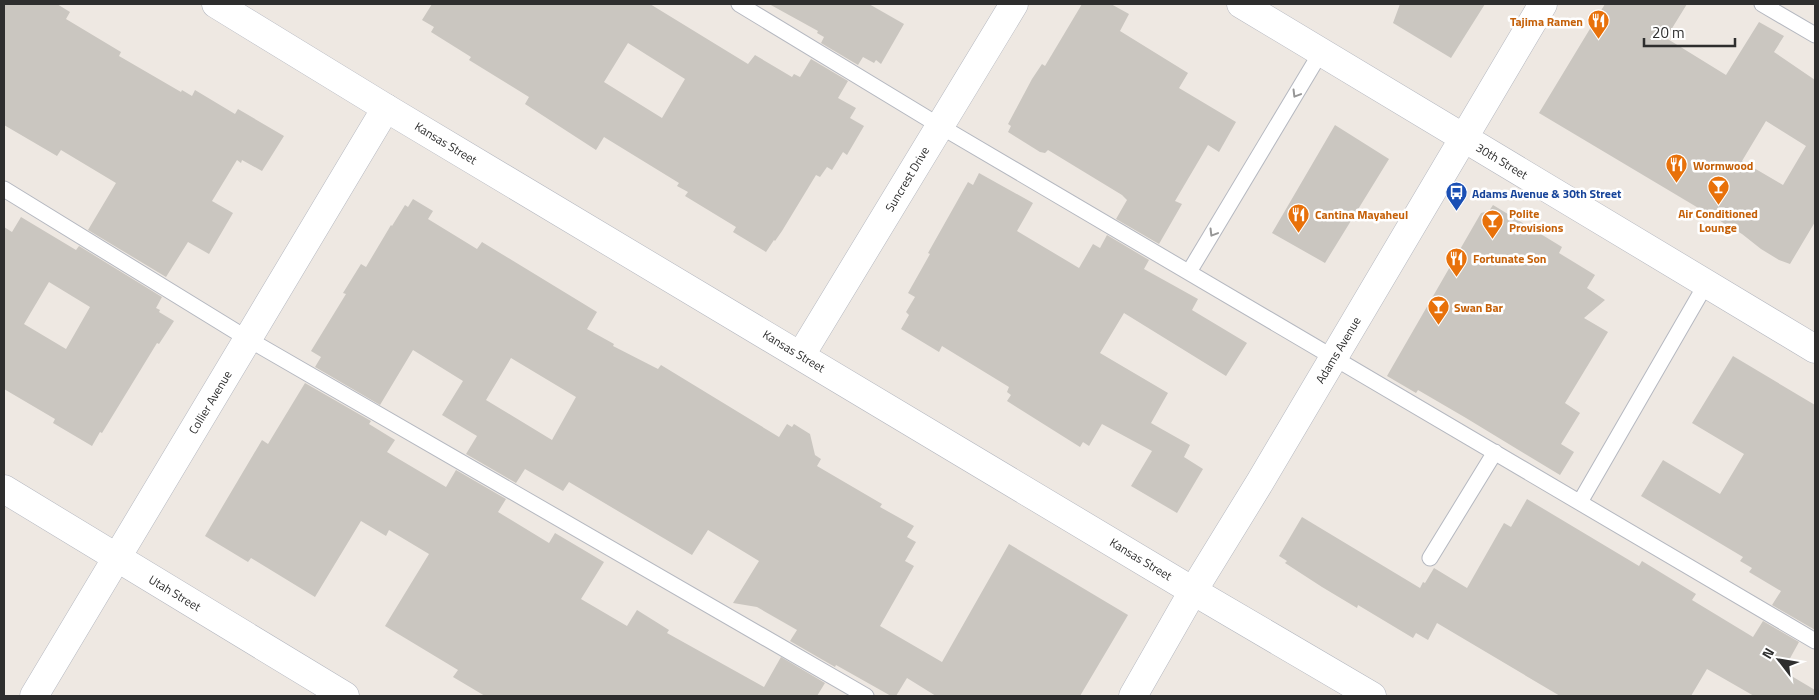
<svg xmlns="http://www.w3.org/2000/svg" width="1819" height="700" font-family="'Titillium Web',sans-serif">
<rect width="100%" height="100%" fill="#eee8e2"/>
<path fill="#cac6c0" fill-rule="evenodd" d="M4 4H57L70 12 66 19 121 52 119 56 181 92 182 90 192 96 195 90 235 114 238 109 284 136 262 171 242 160 241 163 237 160 212 201 233 213 209 254 188 242 166 277 88 230 116 183 61 150 57 156 4 125Z
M432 4H650L748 64 755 55 792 77 794 74 800 77 811 59 848 81 838 98 856 108 850 118 864 126 847 155 843 152 832 170 827 167 820 177 816 175 782 231 775 241 774 240 766 252 733 232 736 227 685 196 688 192 677 186 679 183 604 137 596 150 525 104 529 97 469 60 471 57 431 32 434 27 422 20ZM628 43 685 79 662 118 604 82Z
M769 4H869L904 24 881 64 876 60 874 63 863 57 858 65 821 43 824 37 817 33 818 31Z
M1082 4H1111L1129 14 1120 31 1188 73 1179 88 1236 122 1219 152 1208 145 1175 201 1182 204 1159 244 1116 219 1127 200 1122 195 1048 150 1045 153 1040 152 1008 132 1011 126 1008 124 1032 79 1042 64 1045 66Z
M1400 4H1485L1451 58 1393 23Z
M1605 4H1687L1666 38 1726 75 1759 22 1784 36 1774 52 1815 80V222L1790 264 1779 260 1761 249 1742 234 1539 113ZM1766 121 1806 146 1783 185 1742 161Z
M1335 125 1389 159 1325 263 1272 233Z
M979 173 1033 203 1017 231 1079 268 1093 244 1100 248 1107 235 1149 260 1144 269 1198 299 1192 310 1247 343 1226 376 1124 313 1100 353 1168 393 1151 423 1190 445 1184 457 1203 469 1177 513 1131 486 1152 451 1102 424 1089 446 1083 442 1080 447 1007 401 1011 395 1007 392 1009 387 942 346 939 352 901 329 909 315 906 312 915 297 908 293 930 254 928 253 968 182 973 185Z
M413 199 433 211 428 219 477 249 482 242 597 312 587 329 614 344 613 346 658 369 661 365 779 437 787 424 792 427 794 424 810 434 815 455 821 459 817 466 882 504 880 507 914 526 907 537 916 542 905 561 914 566 880 626 942 662 1009 544 1128 615 1080 696H936L907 678 896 696H891L836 665 835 667 790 641 797 630 757 607 733 603 759 561 708 530 692 555 569 482 563 491 525 469 516 483 466 454 477 436 442 415 463 381 413 350 380 405 315 367 321 357 311 351 346 294 343 293 361 264 366 267 391 225 392 226 405 205 408 207ZM511 358 576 397 552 440 486 400Z
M1493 205 1562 247 1559 253 1595 275 1587 288 1605 300 1584 318 1608 332 1565 403 1580 413 1561 444 1574 452 1560 475 1466 418 1418 390 1416 393 1387 376 1481 213 1489 211Z
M21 217 76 250 79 246 162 297 156 308 160 310 159 312 174 321 159 344 157 343 102 433 100 432 92 446 53 423 55 419 4 389V227L12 232ZM49 282 90 307 66 349 24 324Z
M1733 356 1815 405V630L1772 605 1781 591 1749 572 1752 568 1740 561 1743 557 1641 496 1663 460 1720 494 1744 454 1692 423Z
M305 383 371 421 369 424 395 440 387 452 446 487 456 470 506 499 498 512 549 543 555 533 604 562 581 599 627 626 637 610 669 630 667 633 764 687 781 657 825 683 817 696H485L453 677 458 670 385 626 429 554 389 530 386 536 361 521 315 597 251 558 248 562 205 536 262 440 268 444Z
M1527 499 1639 566 1642 561 1696 594 1692 600 1753 637 1763 621 1799 642 1783 671 1815 690V696H1754L1707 669 1691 696H1560L1437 623 1428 640 1416 633 1413 638 1358 605 1357 608 1322 587 1285 563 1287 561 1279 556 1302 517 1420 588 1423 582 1425 583 1434 568 1467 588 1504 523 1511 527Z"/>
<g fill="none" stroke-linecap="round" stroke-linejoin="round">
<defs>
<path id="service" d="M739 4 940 126 1815 641
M1762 4 1815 35
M4 189 248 339 866 696
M1189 272 1321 52
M1580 502 1706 284
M1430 558 1495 452"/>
<path id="minor" d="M1241 4 1464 138
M801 355 1014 4
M1193 591 1372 696
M34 696 386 108"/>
<path id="tertiary" d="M216 4 386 108 1193 591
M4 489 345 696"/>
<path id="secondary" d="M1464 138 1815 349
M1133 696 1193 591 1260 482 1543 4"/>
</defs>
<use href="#service" stroke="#b5b8c0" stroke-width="17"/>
<use href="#minor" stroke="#b5b8c0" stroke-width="29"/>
<use href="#tertiary" stroke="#b5b8c0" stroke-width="29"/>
<use href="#secondary" stroke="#b5b8c0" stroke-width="29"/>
<use href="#service" stroke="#fff" stroke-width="15"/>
<use href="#minor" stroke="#fff" stroke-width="28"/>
<use href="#tertiary" stroke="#fff" stroke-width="28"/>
<use href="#secondary" stroke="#fff" stroke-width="28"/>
</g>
<defs><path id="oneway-chevron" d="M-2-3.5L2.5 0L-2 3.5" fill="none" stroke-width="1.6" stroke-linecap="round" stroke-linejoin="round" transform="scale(1.25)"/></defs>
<g stroke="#969696">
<use href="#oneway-chevron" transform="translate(1296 94) rotate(121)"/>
<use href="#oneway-chevron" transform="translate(1213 233) rotate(121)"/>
</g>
<defs>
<symbol id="restaurant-pin" viewBox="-11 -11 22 30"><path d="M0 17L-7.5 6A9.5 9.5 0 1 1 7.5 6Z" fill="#e8710a" stroke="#fff"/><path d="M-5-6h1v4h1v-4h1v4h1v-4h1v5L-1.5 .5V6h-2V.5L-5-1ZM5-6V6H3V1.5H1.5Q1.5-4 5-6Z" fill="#fff"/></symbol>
<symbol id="bar-pin" viewBox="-11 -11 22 30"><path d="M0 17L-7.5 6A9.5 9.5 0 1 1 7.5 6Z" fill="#e8710a" stroke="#fff"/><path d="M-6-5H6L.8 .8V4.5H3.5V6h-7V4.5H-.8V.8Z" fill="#fff"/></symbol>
<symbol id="bus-pin" viewBox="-11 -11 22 30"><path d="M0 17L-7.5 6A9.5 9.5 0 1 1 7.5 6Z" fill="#1a4fb4" stroke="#fff"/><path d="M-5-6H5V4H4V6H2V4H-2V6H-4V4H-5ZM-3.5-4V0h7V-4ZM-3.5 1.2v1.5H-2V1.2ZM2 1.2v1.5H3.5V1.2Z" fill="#fff"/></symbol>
</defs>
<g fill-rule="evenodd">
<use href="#restaurant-pin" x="1586" y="8" width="25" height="34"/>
<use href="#restaurant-pin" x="1664" y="152" width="25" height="34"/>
<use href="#bar-pin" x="1706" y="174" width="25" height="34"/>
<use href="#bus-pin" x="1444" y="180" width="25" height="34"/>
<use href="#restaurant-pin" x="1286" y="202" width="25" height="34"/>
<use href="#bar-pin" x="1480" y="208" width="25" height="34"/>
<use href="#restaurant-pin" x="1444" y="246" width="25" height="34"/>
<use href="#bar-pin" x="1426" y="294" width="25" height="34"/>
</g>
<g text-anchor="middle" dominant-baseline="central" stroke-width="5" stroke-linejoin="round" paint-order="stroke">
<g font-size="12" font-weight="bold" fill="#c56008" stroke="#fff" text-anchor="start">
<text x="1583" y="21" text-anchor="end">Tajima Ramen</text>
<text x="1693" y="165">Wormwood</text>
<text x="1509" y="213">Polite<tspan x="1509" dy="14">Provisions</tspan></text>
<text x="1718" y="213" text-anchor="middle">Air Conditioned<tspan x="1718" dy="14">Lounge</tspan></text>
<text x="1315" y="214">Cantina Mayaheul</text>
<text x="1473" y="258">Fortunate Son</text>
<text x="1454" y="307">Swan Bar</text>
</g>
<g font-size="12" fill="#2e2e2e" stroke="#fff">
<text transform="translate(446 143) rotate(31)">Kansas Street</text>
<text transform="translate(1502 161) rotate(31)">30th Street</text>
<text transform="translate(907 179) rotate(-59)">Suncrest Drive</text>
<text transform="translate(1338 350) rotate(-59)">Adams Avenue</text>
<text transform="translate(794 351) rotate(31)">Kansas Street</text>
<text transform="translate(210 402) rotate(-59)">Collier Avenue</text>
<text transform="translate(1141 559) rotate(31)">Kansas Street</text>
<text transform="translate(175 593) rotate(31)">Utah Street</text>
</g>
<g font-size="12" font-weight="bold" fill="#164399" stroke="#fff" text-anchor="start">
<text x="1472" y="193">Adams Avenue &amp; 30th Street</text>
</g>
</g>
<rect width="1819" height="700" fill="none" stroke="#2e2e2e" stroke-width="10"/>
<g transform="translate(1779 660) rotate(301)" stroke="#ffffff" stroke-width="4" paint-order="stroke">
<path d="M0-4L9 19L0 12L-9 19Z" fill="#2e2e2e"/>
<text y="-8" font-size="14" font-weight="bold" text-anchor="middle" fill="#2e2e2e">N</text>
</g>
<path d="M1644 38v8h91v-8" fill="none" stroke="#2e2e2e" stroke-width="2.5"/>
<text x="1652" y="38" font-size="15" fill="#2e2e2e" stroke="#ffffff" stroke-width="4" paint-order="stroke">20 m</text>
</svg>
